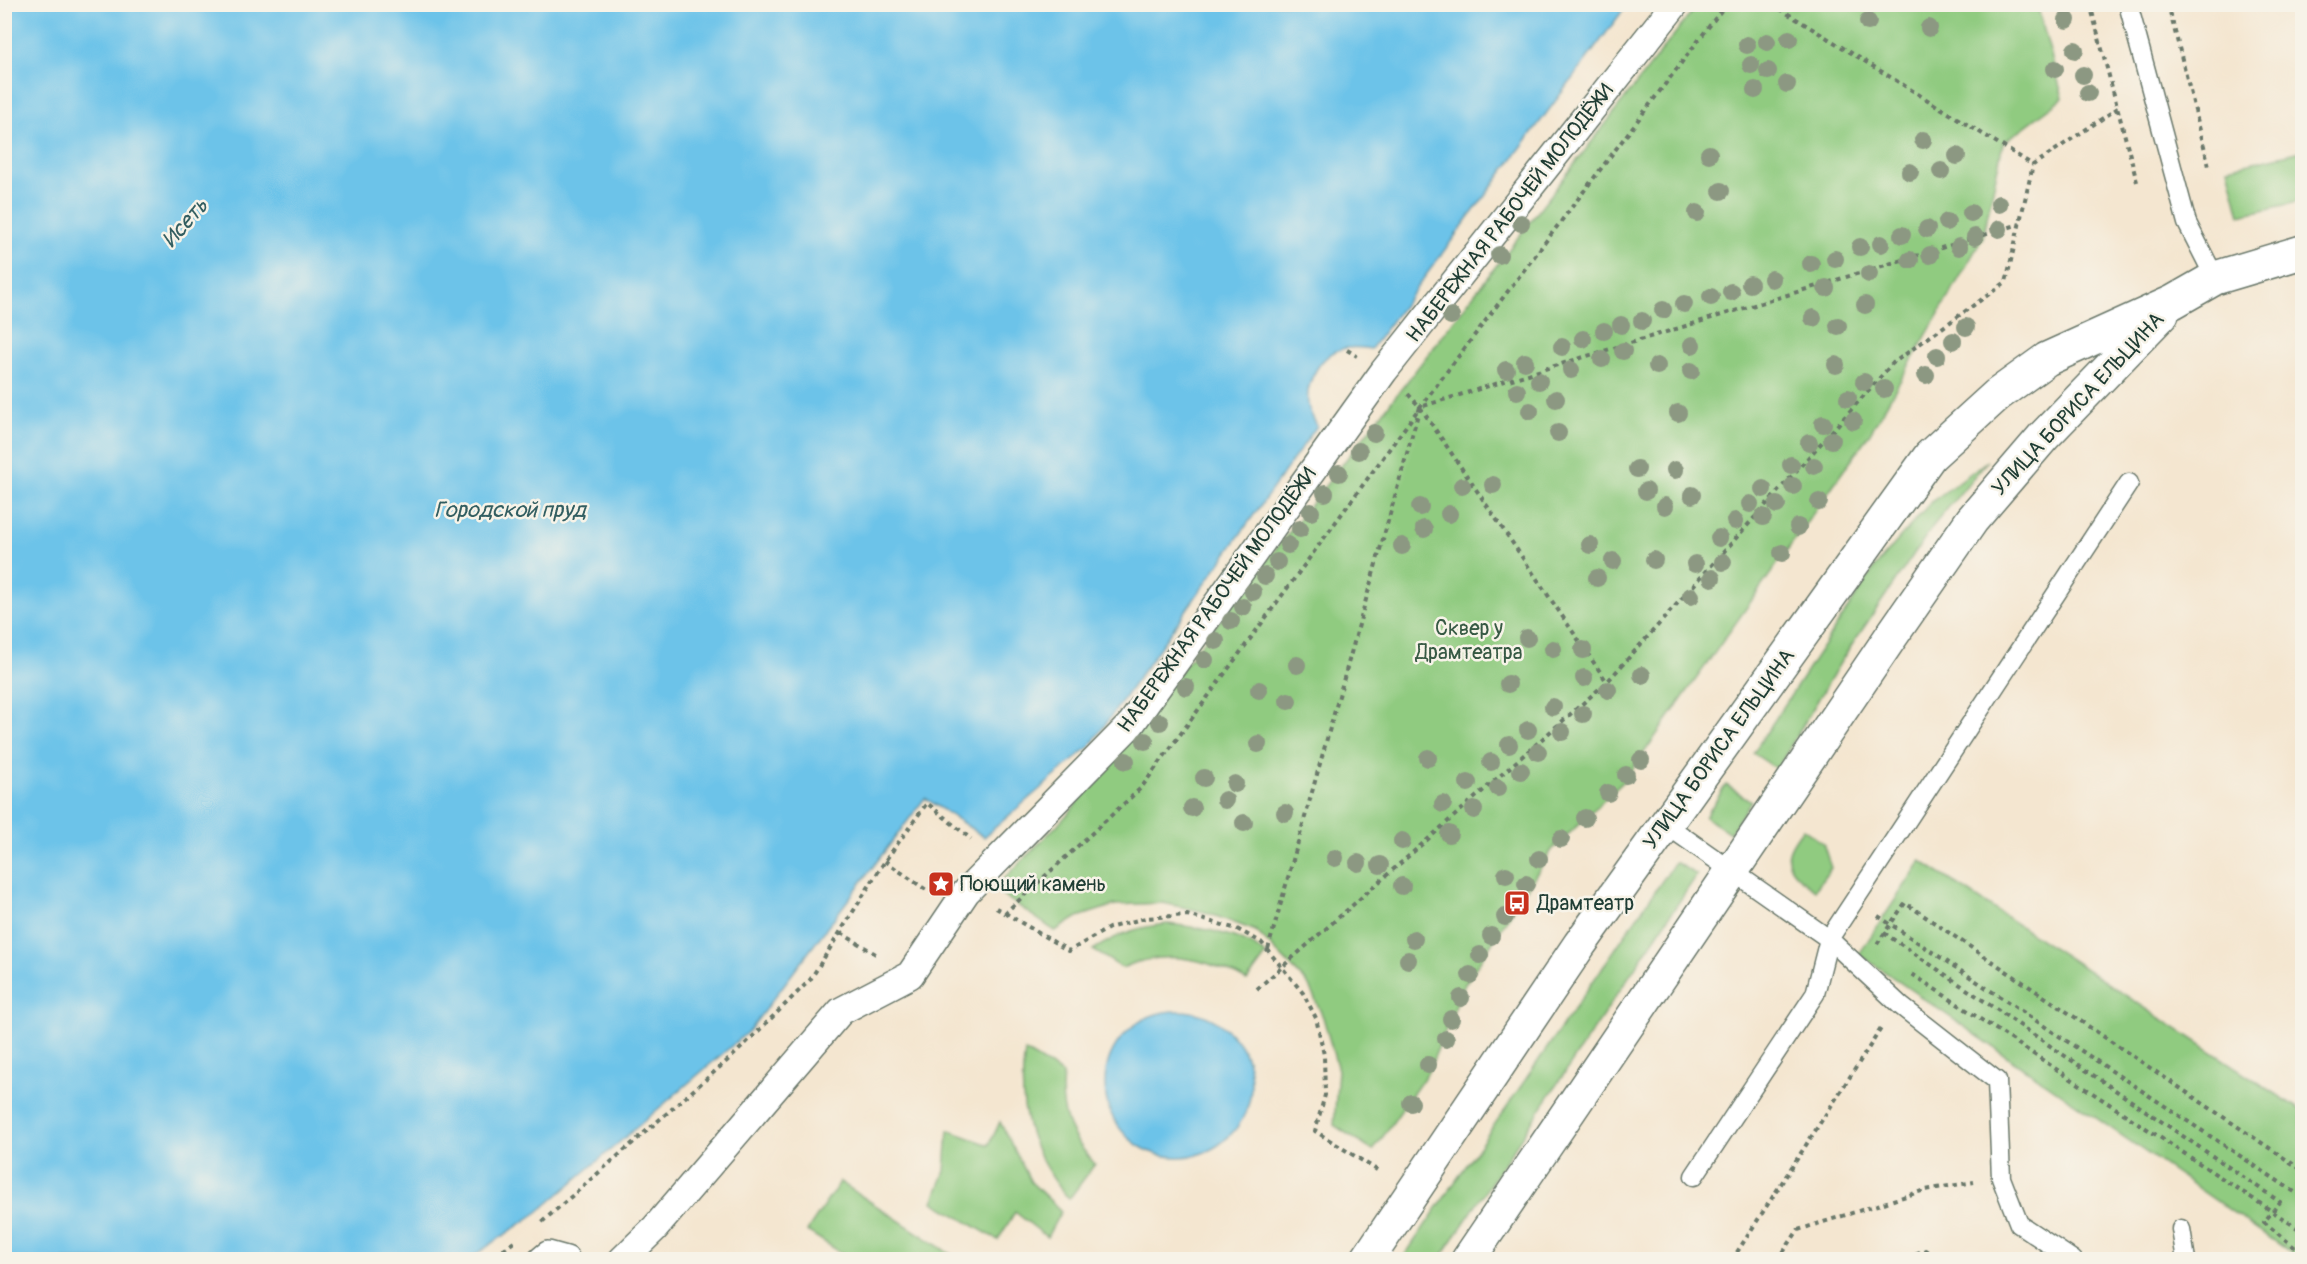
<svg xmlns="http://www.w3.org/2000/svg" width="2307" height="1264" font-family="Pangolin,sans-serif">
<rect width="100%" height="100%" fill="#f7f3e8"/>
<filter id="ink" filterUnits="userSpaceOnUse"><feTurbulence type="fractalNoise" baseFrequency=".0167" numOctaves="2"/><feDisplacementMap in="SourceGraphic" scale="12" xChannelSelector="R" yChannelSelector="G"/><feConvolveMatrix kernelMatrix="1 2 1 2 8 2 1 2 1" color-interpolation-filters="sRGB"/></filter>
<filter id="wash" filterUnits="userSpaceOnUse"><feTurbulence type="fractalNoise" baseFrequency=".008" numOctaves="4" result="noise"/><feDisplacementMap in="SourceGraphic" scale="24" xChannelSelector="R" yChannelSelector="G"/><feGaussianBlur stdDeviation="1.35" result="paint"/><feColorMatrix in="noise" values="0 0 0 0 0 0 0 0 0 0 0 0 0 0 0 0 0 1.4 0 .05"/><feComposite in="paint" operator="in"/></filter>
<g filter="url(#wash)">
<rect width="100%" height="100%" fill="#f4e6d0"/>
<path fill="#90cb80" stroke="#58845a" stroke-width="1.5" d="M1697 5H2037L2063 98 2003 143 1983 237 1870 433 1624 781 1552 850 1465 984 1428 1072 1373 1151 1334 1125 1338 1070 1323 1017 1308 984 1256 931 1205 912 1163 903 1115 905 1078 917 1055 931 994 889 1069 813 1402 388Z
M2302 151V201L2240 215 2228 168Z
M1987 461 1933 526 1843 658 1777 769 1753 753 1875 567 1930 503Z
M1726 785 1751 801 1730 833 1705 817Z
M1803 829 1823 843 1831 868 1815 890C1786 869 1778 860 1803 829Z
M1921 861 2302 1111V1259H2291L2290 1252 1859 954Z
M1675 862 1697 875 1440 1259H1402Z
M1168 924C1198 927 1244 934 1266 955L1247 981C1207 958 1165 948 1122 968L1093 950C1120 933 1137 927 1168 924Z
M1025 1051 1063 1074C1059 1114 1069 1135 1095 1164L1069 1199C1031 1155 1016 1109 1025 1051Z
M1000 1122 1031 1182 1061 1211 1047 1237 1015 1212 998 1240 933 1202 945 1171 948 1130 989 1145Z
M840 1182 958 1259H851L807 1231Z"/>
<path fill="#6cc3e9" stroke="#46808e" stroke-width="1.5" d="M5 4H1627V5L1371 349C1364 348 1355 347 1347 348 1322 351 1305 381 1308 404 1309 412 1314 419 1317 426L1090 746 984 837 925 798 749 1031 538 1212 469 1259 5 1260Z
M1105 1084a73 73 0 1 1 146 0a73 73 0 1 1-146 0Z"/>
</g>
<g filter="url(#ink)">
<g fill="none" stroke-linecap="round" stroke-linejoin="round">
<defs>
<path id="service" d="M2128 4 2187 223 2215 278
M1665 824 1829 939 1901 1006 1997 1081 2001 1178 2019 1224 2073 1260
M1694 1176 1815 994 1829 939 2129 483
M2181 1229 2186 1260"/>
<path id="pedestrian" d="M542 1260 548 1255 566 1260
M622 1260 655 1228 841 1011 910 975 966 892 1131 724 1384 371 1675 4"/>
<path id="tertiary" d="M1367 1260 1580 944 1930 456 1997 395 2047 359 2173 302 2215 278 2302 252
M1468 1260 1890 638 1972 520 2044 436 2162 314"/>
</defs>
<use href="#service" stroke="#6a786b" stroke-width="21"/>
<use href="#pedestrian" stroke="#6a786b" stroke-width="30"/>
<use href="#tertiary" stroke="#6a786b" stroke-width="36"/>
<path stroke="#6a786b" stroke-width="4" stroke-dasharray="4.5 4.5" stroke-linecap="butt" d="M1772 4 2033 165
M2090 4 2137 182
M2168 4 2209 166
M1347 350 1357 356
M1408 394 1420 407 1607 682
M885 861 929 892
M996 908 1005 913 1141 788 1420 407 1726 4
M1005 913 1069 951 1109 928 1145 918 1187 915 1237 929 1261 942 1303 993 1316 1018 1324 1055 1325 1095 1315 1131 1377 1170
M1878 916 2302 1197
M841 933 879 956
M1884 933 2280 1202 2264 1222 2299 1251 2300 1260
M1877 944 1905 903 2302 1170
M1268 949 1420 407 2020 224
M1912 974 2302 1231
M1257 989 1607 682 1893 363 2006 282 2033 165 2118 108
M542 1222 736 1053 810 980 885 861 927 803 971 839
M488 1260 514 1242
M1732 1260 1882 1027
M1778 1260 1798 1230 1925 1190 1974 1182
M1899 1260 1925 1250 1940 1260"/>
<use href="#service" stroke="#fff" stroke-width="18"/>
<use href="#pedestrian" stroke="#fff" stroke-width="27"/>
<use href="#tertiary" stroke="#fff" stroke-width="33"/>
</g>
<g fill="#8c9882">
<circle cx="2067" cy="20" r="9"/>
<circle cx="1868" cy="22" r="9"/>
<circle cx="1929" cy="28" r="9"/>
<circle cx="1789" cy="39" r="9"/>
<circle cx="1767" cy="42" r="9"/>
<circle cx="1747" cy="45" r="9"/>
<circle cx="2075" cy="50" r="9"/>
<circle cx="1751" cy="65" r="9"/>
<circle cx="2055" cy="69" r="9"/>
<circle cx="1768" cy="71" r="9"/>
<circle cx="2083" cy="75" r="9"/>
<circle cx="1787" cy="84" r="9"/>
<circle cx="1755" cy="90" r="9"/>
<circle cx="2088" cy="93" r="9"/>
<circle cx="1923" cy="140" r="9"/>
<circle cx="1709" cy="154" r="9"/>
<circle cx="1957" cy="156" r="9"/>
<circle cx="1941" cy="171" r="9"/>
<circle cx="1910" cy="172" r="9"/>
<circle cx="1721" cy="191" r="9"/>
<circle cx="1999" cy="204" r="9"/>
<circle cx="1697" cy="213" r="9"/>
<circle cx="1971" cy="213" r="9"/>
<circle cx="1947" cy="222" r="9"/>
<circle cx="1521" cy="223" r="9"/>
<circle cx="1927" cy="229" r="9"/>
<circle cx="1999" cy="229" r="9"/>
<circle cx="1902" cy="235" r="9"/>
<circle cx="1975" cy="237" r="9"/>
<circle cx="1881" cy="244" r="9"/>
<circle cx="1860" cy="247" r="9"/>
<circle cx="1959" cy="247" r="9"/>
<circle cx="1499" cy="255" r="9"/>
<circle cx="1930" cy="255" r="9"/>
<circle cx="1835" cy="259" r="9"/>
<circle cx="1910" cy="260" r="9"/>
<circle cx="1811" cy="264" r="9"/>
<circle cx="1869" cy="274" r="9"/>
<circle cx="1772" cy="279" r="9"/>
<circle cx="1750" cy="284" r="9"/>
<circle cx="1826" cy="288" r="9"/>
<circle cx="1731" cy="292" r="9"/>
<circle cx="1711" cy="297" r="9"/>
<circle cx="1684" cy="304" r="9"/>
<circle cx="1865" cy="305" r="9"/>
<circle cx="1663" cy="310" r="9"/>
<circle cx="1451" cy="316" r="9"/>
<circle cx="1813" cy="318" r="9"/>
<circle cx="1642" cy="321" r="9"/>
<circle cx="1621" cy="325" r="9"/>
<circle cx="1838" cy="326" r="9"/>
<circle cx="1966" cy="327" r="9"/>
<circle cx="1604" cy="331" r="9"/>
<circle cx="1583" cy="339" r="9"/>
<circle cx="1953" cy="341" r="9"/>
<circle cx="1692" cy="345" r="9"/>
<circle cx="1562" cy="347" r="9"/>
<circle cx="1623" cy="351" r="9"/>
<circle cx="1937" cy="356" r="9"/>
<circle cx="1602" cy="359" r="9"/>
<circle cx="1525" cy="362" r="9"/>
<circle cx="1836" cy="365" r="9"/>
<circle cx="1657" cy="366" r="9"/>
<circle cx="1506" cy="370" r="9"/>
<circle cx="1571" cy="370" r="9"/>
<circle cx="1691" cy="371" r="9"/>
<circle cx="1926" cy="375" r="9"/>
<circle cx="1539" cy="381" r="9"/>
<circle cx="1864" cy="382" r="9"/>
<circle cx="1884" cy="389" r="9"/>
<circle cx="1517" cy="391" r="9"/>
<circle cx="1848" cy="398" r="9"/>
<circle cx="1556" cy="399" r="9"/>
<circle cx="1530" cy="411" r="9"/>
<circle cx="1678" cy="413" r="9"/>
<circle cx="1853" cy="421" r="9"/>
<circle cx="1823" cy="424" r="9"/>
<circle cx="1374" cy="433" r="9"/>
<circle cx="1558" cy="433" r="9"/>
<circle cx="1832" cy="440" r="9"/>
<circle cx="1809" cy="443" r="9"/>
<circle cx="1359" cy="451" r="9"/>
<circle cx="1791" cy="465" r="9"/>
<circle cx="1814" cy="466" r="9"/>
<circle cx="1637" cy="469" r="9"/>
<circle cx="1675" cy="470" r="9"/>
<circle cx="1339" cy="473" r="9"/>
<circle cx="1493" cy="485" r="9"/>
<circle cx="1462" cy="486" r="9"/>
<circle cx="1793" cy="486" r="9"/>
<circle cx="1763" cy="489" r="9"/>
<circle cx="1646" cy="491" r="9"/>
<circle cx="1325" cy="493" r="9"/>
<circle cx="1692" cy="495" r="9"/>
<circle cx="1819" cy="502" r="9"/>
<circle cx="1750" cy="504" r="9"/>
<circle cx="1777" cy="505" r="9"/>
<circle cx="1665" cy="506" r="9"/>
<circle cx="1420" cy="507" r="9"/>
<circle cx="1311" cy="512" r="9"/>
<circle cx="1449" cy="514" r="9"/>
<circle cx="1763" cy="517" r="9"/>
<circle cx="1735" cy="521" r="9"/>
<circle cx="1798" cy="527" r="9"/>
<circle cx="1300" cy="529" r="9"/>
<circle cx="1424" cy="529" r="9"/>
<circle cx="1719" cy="538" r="9"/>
<circle cx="1288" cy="545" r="9"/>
<circle cx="1590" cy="545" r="9"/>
<circle cx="1402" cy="546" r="9"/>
<circle cx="1782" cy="553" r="9"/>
<circle cx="1654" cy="560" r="9"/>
<circle cx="1613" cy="561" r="9"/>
<circle cx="1277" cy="562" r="9"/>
<circle cx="1723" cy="562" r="9"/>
<circle cx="1695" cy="564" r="9"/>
<circle cx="1265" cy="576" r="9"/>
<circle cx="1597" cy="578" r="9"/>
<circle cx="1712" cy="578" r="9"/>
<circle cx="1253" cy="592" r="9"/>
<circle cx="1691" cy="596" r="9"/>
<circle cx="1243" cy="607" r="9"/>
<circle cx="1231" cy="621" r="9"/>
<circle cx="1527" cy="638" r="9"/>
<circle cx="1216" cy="641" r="9"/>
<circle cx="1553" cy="649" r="9"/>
<circle cx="1583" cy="650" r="9"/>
<circle cx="1205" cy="660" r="9"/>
<circle cx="1297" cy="665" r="9"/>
<circle cx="1642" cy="675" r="9"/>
<circle cx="1584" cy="678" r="9"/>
<circle cx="1508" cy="684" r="9"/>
<circle cx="1186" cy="687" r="9"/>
<circle cx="1259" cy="690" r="9"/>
<circle cx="1608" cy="690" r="9"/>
<circle cx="1288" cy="701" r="9"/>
<circle cx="1553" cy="707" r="9"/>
<circle cx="1583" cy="714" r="9"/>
<circle cx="1160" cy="722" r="9"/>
<circle cx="1528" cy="730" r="9"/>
<circle cx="1562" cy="732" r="9"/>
<circle cx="1145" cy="741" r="9"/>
<circle cx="1258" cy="744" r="9"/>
<circle cx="1509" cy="745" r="9"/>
<circle cx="1538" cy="752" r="9"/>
<circle cx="1428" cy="758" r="9"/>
<circle cx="1641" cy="760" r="9"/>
<circle cx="1126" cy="761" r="9"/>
<circle cx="1491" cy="762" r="9"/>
<circle cx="1521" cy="771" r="9"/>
<circle cx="1626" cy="775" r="9"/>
<circle cx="1204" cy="778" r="9"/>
<circle cx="1468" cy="783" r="9"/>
<circle cx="1235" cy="784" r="9"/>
<circle cx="1498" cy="788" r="9"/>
<circle cx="1608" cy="793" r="9"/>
<circle cx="1225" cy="800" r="9"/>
<circle cx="1443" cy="804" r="9"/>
<circle cx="1192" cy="808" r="9"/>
<circle cx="1474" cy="810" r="9"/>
<circle cx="1285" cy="813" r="9"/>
<circle cx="1585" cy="818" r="9"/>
<circle cx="1244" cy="823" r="9"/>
<circle cx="1449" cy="834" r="9"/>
<circle cx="1561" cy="839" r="9"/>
<circle cx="1402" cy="841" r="9"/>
<circle cx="1335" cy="858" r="9"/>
<circle cx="1539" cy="859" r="9"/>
<circle cx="1358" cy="863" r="9"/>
<circle cx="1380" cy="865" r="9"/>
<circle cx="1506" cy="875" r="9"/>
<circle cx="1526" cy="884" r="9"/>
<circle cx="1402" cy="886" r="9"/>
<circle cx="1505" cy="917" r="9"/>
<circle cx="1491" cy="936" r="9"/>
<circle cx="1414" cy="939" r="9"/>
<circle cx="1480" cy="955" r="9"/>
<circle cx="1408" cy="960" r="9"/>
<circle cx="1470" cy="975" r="9"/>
<circle cx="1461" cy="998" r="9"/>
<circle cx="1451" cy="1019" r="9"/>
<circle cx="1446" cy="1039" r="9"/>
<circle cx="1428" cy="1065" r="9"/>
<circle cx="1411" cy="1103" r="9"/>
</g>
</g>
<defs>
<symbol id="sight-square" viewBox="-11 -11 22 22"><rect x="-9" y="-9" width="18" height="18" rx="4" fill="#c8321e" stroke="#f7f3e8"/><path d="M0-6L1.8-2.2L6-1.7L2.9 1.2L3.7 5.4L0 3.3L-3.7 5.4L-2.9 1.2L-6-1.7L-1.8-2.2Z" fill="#fff"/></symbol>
<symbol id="bus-square" viewBox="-11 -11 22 22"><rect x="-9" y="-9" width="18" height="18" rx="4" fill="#c8321e" stroke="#f7f3e8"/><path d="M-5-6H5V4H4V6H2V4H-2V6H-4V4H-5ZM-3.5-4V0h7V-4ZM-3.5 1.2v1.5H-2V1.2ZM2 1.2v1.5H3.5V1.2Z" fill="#fff"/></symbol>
</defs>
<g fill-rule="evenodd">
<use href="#sight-square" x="926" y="869" width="30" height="30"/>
<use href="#bus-square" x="1502" y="888" width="30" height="30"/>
</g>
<g text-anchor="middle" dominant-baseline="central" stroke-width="5" stroke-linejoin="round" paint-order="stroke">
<g font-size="21" fill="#1f3d34" stroke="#f7f3e8">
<text transform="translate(1510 213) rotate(-52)">НАБЕРЕЖНАЯ РАБОЧЕЙ МОЛОДЁЖИ</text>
<text transform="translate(2078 404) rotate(-47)">УЛИЦА БОРИСА ЕЛЬЦИНА</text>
<text transform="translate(1217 600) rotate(-54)">НАБЕРЕЖНАЯ РАБОЧЕЙ МОЛОДЁЖИ</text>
<text transform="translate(1719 749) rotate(-54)">УЛИЦА БОРИСА ЕЛЬЦИНА</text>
</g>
<g font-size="21" fill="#365943" stroke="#f7f3e8">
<text x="1469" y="628">Сквер у<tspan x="1469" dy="24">Драмтеатра</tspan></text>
</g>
<g font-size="21" fill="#1f3d34" stroke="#f7f3e8" text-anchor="start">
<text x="960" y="884">Поющий камень</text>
<text x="1537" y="903">Драмтеатр</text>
</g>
<g font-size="22" font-style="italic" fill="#325e61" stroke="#f7f3e8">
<text transform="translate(185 223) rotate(-49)">Исеть</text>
<text x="510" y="510">Городской пруд</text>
</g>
</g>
<rect width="2307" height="1264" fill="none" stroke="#f7f3e8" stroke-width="24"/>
</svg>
